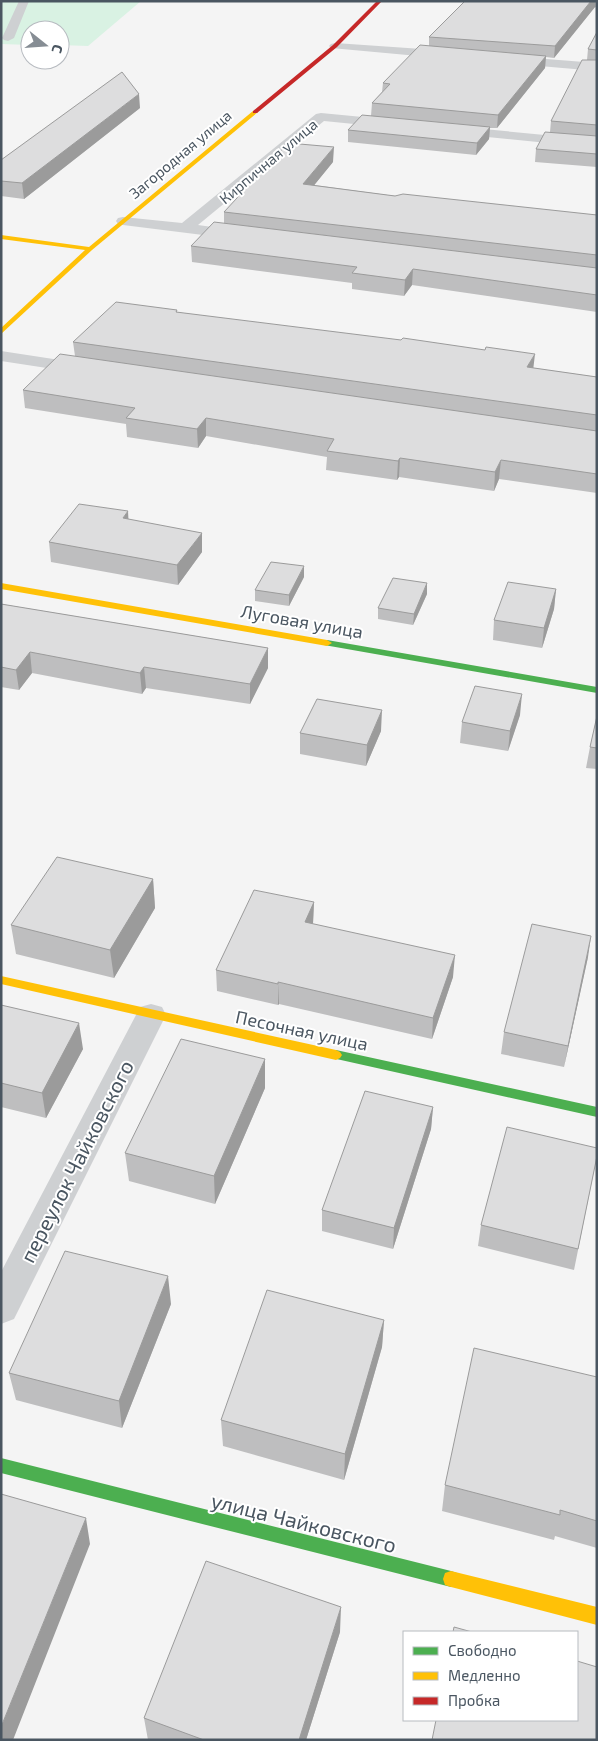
<svg xmlns="http://www.w3.org/2000/svg" width="598" height="1741" font-family="'Exo 2',sans-serif">
<rect width="100%" height="100%" fill="#f4f4f4"/>
<path fill="#d9f2e3" d="M1 1H141L88 46 60 45V30H30V45L1 44Z"/>
<g fill="none" stroke-linecap="round" stroke-linejoin="round">
<path fill="#ced0d2" fill-rule="evenodd" d="M19 1H29L14 38 8 41 4 40 2 38Z
M335 43 451 51 457 55 451 59 331 48 329 46 331 44Z
M508 56 597 63V71L504 63 502 60Z
M321 113 394 120 401 124 394 128 324 121 198 225 248 232 251 235 248 238 243 240 123 225 118 224 116 221 118 218 123 217 182 223 316 114Z
M452 126 597 140V148L447 133 445 130Z
M1 351 86 364 92 365 95 369 92 373 86 374 1 361Z
M151 1004 162 1007 166 1015 14 1319 1 1324V1272L136 1015 140 1007Z"/>
<path fill="#4caf50" fill-rule="evenodd" d="M327 640 597 687V693L324 645V641Z
M336 1050 597 1107V1117L332 1058 330 1055 332 1052Z
M1 1458 451 1571 457 1573 459 1579 457 1585 451 1587 1 1473Z"/>
<path fill="#ffc107" fill-rule="evenodd" d="M253 111 258 112 92 250 1 334V328L85 250 1 239V235L89 247Z
M1 583 327 640 332 643 327 646 1 589Z
M1 976 336 1050 340 1052 342 1055 340 1058 336 1060 1 984Z
M451 1571 597 1607V1625L451 1587 445 1585 443 1579 445 1573Z"/>
<path fill="#c62828" fill-rule="evenodd" d="M377 1H382L337 47 257 113H253V111L333 45Z"/>
</g>
<path fill="#bebebf" d="M465 1H597V8L595 7 554 58 546 57 545 68 497 128H490L489 139 476 155 348 142V130L371 116 372 103 382 92 383 83 429 46V37Z
M597 32V167L535 162 536 149 550 132 551 121 587 60 588 49Z
M140 108 24 199 1 196V160Z
M333 162 314 185 395 196 597 215V312L412 285 404 296 352 289V283L192 262 191 246 224 224V212Z
M177 310V312L533 368 597 377V493L499 479 494 491 399 477 397 480 326 470 327 457 206 436 198 448 127 437 126 424 25 408 23 390 75 356 73 342Z
M128 519 202 552 178 585 51 562 49 542Z
M304 577 289 606 255 601V590Z
M556 589 554 609 542 648 493 640 494 620Z
M427 594 413 625 378 619V608Z
M1 604 268 648V668L250 704 146 688 142 694 32 673 19 690 1 687Z
M520 715 508 751 460 743 462 722Z
M597 716V769L586 768 590 747Z
M381 731 366 766 300 754V733Z
M153 879 155 908 114 978 16 954 11 925Z
M314 902 313 924 453 977 432 1039 279 1004 278 1005 217 991 216 970Z
M588 957 564 1067 501 1054 504 1032Z
M1 1005 83 1049 46 1118 1 1107Z
M265 1059V1088L215 1204 129 1181 125 1153Z
M433 1107 431 1129 393 1249 322 1231V1210Z
M597 1156 574 1270 478 1246 481 1225Z
M171 1304 122 1428 16 1400 9 1373Z
M384 1320 382 1347 344 1480 223 1446 221 1420Z
M597 1377V1548L555 1536 554 1540 442 1511 445 1485Z
M340 1632 306 1740H148L144 1718Z"/>
<path fill="#9b9b9b" d="M591 1H595V7L554 58 555 46Z
M546 56 545 68 497 128 498 115Z
M139 94 140 108 24 199 22 183Z
M490 127 489 139 476 155 477 143Z
M334 147 333 162 303 199V184Z
M413 269 412 285 404 296 405 280Z
M535 354 533 371 527 367Z
M206 418V436L198 448 197 429Z
M400 458 399 477 397 480 398 461Z
M501 460 499 479 494 491 495 472Z
M128 511 129 530 123 518Z
M202 533V552L178 585 177 565Z
M304 566V577L289 606V595Z
M427 583V594L413 625 414 614Z
M556 589 554 609 542 648 544 628Z
M268 648V668L250 704V684Z
M30 652 32 673 19 690 16 670Z
M144 667 146 688 142 694 140 673Z
M522 694 520 715 508 751 510 731Z
M382 710 381 731 366 766 367 745Z
M153 879 155 908 114 978 110 950Z
M314 902 313 923 304 944 305 922Z
M591 936 588 957 564 1067 568 1046Z
M455 955 453 977 432 1039 433 1018Z
M278 982 279 1004 278 1005Z
M79 1023 83 1049 46 1118 42 1093Z
M265 1059V1088L215 1204 214 1176Z
M433 1107 431 1129 393 1249 394 1228Z
M168 1276 171 1304 122 1428 119 1401Z
M384 1320 382 1347 344 1480 345 1454Z
M86 1518 90 1544 13 1740H1V1727Z
M341 1607 340 1632 306 1740H299Z"/>
<path fill="#ddddde" stroke="#9b9b9b" d="M465 1H591L555 46 429 37Z
M597 32V50L588 49Z
M420 45 546 56 498 115 372 103 390 84 383 83Z
M582 60H597V125L551 121Z
M122 72 139 94 22 183 1 181V160Z
M362 115 490 127 477 143 348 130Z
M545 132 597 136V154L536 149Z
M288 143 334 147 303 184 395 196 403 194 597 215V255L224 212Z
M214 222 597 268V295L413 269 405 280 352 273 357 267 191 246Z
M116 302 177 310 176 312 401 340 403 338 485 350 486 347 535 354 527 367 597 377V415L73 342Z
M60 354 597 431V474L501 460 495 472 400 458 398 461 327 451 334 439 206 418 197 429 126 418 135 408 23 390Z
M79 504 128 511 123 518 202 533 177 565 49 542Z
M271 562 304 566 289 595 255 590Z
M393 578 427 583 414 614 378 608Z
M508 582 556 589 544 628 494 620Z
M1 604 268 648 250 684 144 667 140 673 30 652 16 670 1 667Z
M475 686 522 694 510 731 462 722Z
M317 699 382 710 367 745 300 733Z
M597 716V748L590 747Z
M57 857 153 879 110 950 11 925Z
M254 890 314 902 305 922 455 955 433 1018 278 982V984L216 970Z
M532 924 591 936 568 1046 504 1032Z
M1 1005 79 1023 42 1093 1 1083Z
M181 1039 265 1059 214 1176 125 1153Z
M365 1091 433 1107 394 1228 322 1210Z
M507 1127 597 1148V1156L578 1249 481 1225Z
M65 1251 168 1276 119 1401 9 1373Z
M267 1290 384 1320 345 1454 221 1420Z
M474 1348 597 1377V1521L560 1510V1515L445 1485Z
M1 1494 86 1518 1 1727Z
M206 1561 341 1607 299 1740H204L144 1718Z
M454 1627 472 1632H453Z
M577 1661 597 1667V1740H432L436 1720H577Z"/>
<g text-anchor="middle" dominant-baseline="central" stroke-width="4" stroke-linejoin="round" paint-order="stroke">
<g font-size="15" fill="#4a5661" stroke="#fff">
<text transform="translate(180 154) rotate(-40)">Загородная улица</text>
<text transform="translate(268 161) rotate(-40)">Кирпичная улица</text>
</g>
<g font-size="18" fill="#4a5661" stroke="#fff">
<text transform="translate(302 621) rotate(10)">Луговая улица</text>
<text transform="translate(302 1030) rotate(12)">Песочная улица</text>
</g>
<g font-size="21" fill="#4a5661" stroke="#fff">
<text transform="translate(76 1161) rotate(-63)">переулок Чайковского</text>
<text transform="translate(304 1522) rotate(14)">улица Чайковского</text>
</g>
</g>
<rect width="598" height="1741" fill="none" stroke="#4a5661" stroke-width="5"/>
<rect x="403" y="1631" width="175" height="90" fill="#ffffff" stroke="#b7bbc0"/>
<rect x="413" y="1647" width="25" height="8" fill="#4caf50" stroke="#b7bbc0"/>
<text x="448" y="1656" font-size="15" fill="#4a5661">Свободно</text>
<rect x="413" y="1672" width="25" height="8" fill="#ffc107" stroke="#b7bbc0"/>
<text x="448" y="1681" font-size="15" fill="#4a5661">Медленно</text>
<rect x="413" y="1697" width="25" height="8" fill="#c62828" stroke="#b7bbc0"/>
<text x="448" y="1706" font-size="15" fill="#4a5661">Пробка</text>
<g transform="translate(45 45) rotate(107)"><circle r="24" fill="#ffffff" stroke="#b7bbc0"/>
<path d="M0-4L9 19L0 12L-9 19Z" fill="#868d94"/>
<text y="-8" font-size="14" font-weight="bold" text-anchor="middle" fill="#4a5661">С</text>
</g>
</svg>
